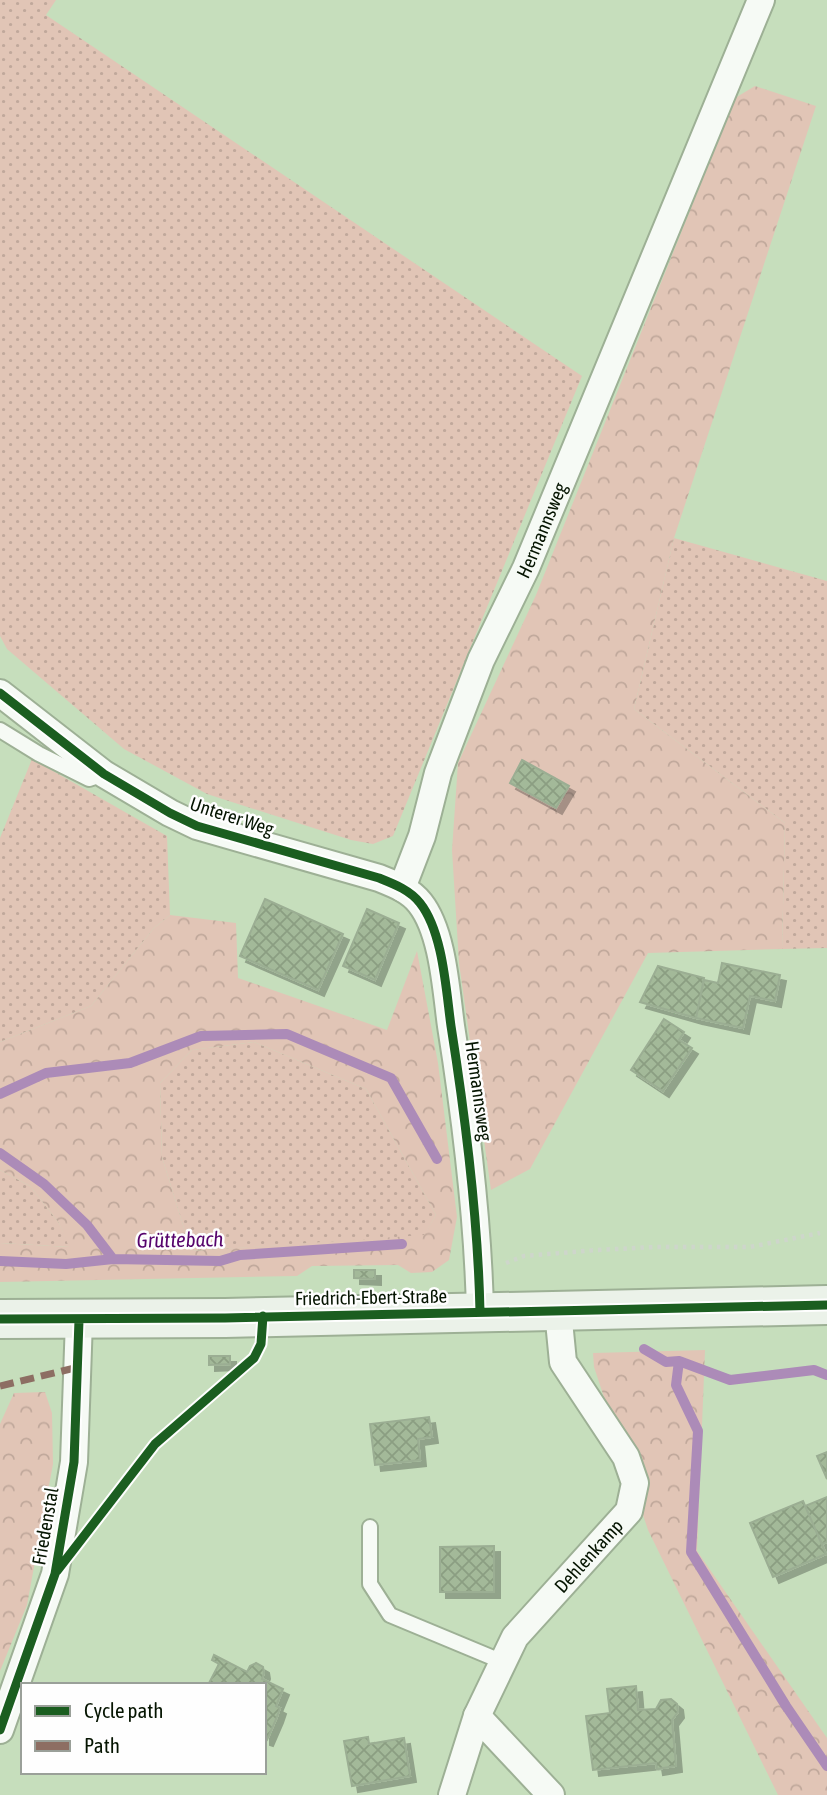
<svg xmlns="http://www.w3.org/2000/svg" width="827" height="1795" font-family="'Asap Condensed',sans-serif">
<defs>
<pattern id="grass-dots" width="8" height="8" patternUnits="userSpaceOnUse" patternTransform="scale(1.75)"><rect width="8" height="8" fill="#e1c5b6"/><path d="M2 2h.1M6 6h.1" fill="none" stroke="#c0a89b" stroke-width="1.8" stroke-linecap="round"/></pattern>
<pattern id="forest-crowns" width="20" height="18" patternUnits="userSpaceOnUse" patternTransform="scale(1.75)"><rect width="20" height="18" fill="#e1c5b6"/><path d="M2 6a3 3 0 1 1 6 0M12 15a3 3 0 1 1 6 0" fill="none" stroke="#c0a89b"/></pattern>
<pattern id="building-cross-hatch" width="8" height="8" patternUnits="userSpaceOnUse" patternTransform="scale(1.75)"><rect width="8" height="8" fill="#a3b999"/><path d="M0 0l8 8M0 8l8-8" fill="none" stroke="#8b9e82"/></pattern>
<filter id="shadow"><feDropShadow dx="6" dy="6" stdDeviation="0" flood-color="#0004"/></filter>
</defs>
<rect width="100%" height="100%" fill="#c6debc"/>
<path fill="url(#grass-dots)" d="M0 0H56L46 15 582 376 393 836 373 844 351 840 207 794 124 749 7 649 0 636Z
M674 538 827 581V948L782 949 785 823 634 709Z
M32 759 167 836 170 915 154 928 91 1006 0 1042V838Z
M254 1042 366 1089 436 1215 424 1236 191 1251 162 1157 160 1083 192 1050Z
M0 1170 30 1186 59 1223 70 1247 0 1243Z"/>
<path fill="url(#forest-crowns)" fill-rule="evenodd" d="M755 86 816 106 674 538 634 709 785 823 782 949 648 953 530 1169 491 1190 459 963 452 850 458 763 536 595 735 98Z
M170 915 236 923 238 978 387 1030 417 951 438 1063 457 1217 449 1260 432 1272 411 1273 398 1265 312 1266 297 1276 0 1282V1243L69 1247 59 1223 30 1186 0 1170V1042L91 1006 154 928ZM254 1042 366 1089 436 1215 424 1235 191 1251 162 1157 160 1083 192 1050Z
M705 1350 697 1551 827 1738V1795H778L648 1530 594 1367 593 1353Z
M45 1392 52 1413 53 1464 27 1605 0 1671V1424L14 1393Z"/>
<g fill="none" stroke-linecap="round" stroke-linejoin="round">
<path stroke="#ac8bb8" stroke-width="10" d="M0 1094 46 1073 130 1063 201 1036 287 1034 391 1078 437 1159
M0 1153 44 1184 87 1225 113 1259 220 1261 240 1255 402 1244
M0 1261 66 1264 113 1259
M644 1349 666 1362 679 1361 730 1380 814 1370 827 1375
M679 1361 676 1385 698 1431 691 1552 786 1706 827 1766"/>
</g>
<path fill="url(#building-cross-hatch)" stroke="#9bae93" stroke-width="2" filter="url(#shadow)" d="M522 760 569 786 556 808 510 783Z
M265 899 343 934 318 990 240 956Z
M367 909 399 923 375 980 343 966Z
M722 963 780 975 775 1001 750 996 743 1028 696 1018 704 980 718 983Z
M658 966 704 978 696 1018 640 1002Z
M664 1019 684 1032 679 1040 692 1048 663 1091 631 1070Z
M354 1270H375V1279L354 1278Z
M209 1356H230V1364L209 1365Z
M429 1417 432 1437 418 1439 420 1460 375 1465 370 1424Z
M827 1452V1479L817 1456Z
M827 1497V1542L822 1544 805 1506Z
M803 1501 826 1554 773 1577 750 1523Z
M494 1546V1592H440V1547Z
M214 1655 247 1672 250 1666 256 1663 263 1667 264 1673 262 1679 283 1689 276 1706 280 1708 277 1717 267 1740 264 1739V1685H208L219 1664 212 1660Z
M636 1686 638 1710 656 1709 661 1700 671 1699 677 1704 678 1712 672 1720 676 1766 657 1769 656 1763 593 1770 586 1716 610 1713 607 1689Z
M368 1737 369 1744 404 1738 410 1776 352 1786 344 1741Z"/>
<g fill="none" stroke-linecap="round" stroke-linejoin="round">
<defs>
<path id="service" d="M0 730 39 754 89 779 104 774
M370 1527V1584L390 1615 503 1662"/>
<g id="minor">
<path d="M0 693 104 774 170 813 197 826 379 878C394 884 410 890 420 903 443 932 446 990 451 1026 466 1121 478 1216 480 1312"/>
<path id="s1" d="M402 888 422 836 438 773 481 660 526 568 761 0"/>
<path d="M477 1716 551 1795"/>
<path d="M0 1730 55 1574 74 1462 79 1320"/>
<path id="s2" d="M452 1795 477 1716 515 1637 629 1511 635 1483 626 1457 563 1362 558 1311"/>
</g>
<path id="secondary" d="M0 1319 225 1318 827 1305"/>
</defs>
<use href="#service" stroke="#9db095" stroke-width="18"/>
<use href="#minor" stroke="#9db095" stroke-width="30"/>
<use href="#secondary" stroke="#9db095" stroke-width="42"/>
<path stroke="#ced6cb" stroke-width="4.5" stroke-dasharray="3.5 5" stroke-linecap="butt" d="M506 1263 524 1256 597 1250 655 1247H750L820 1233"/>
<use href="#service" stroke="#f6faf5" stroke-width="14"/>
<use href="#minor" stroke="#f6faf5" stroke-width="26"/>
<use href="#secondary" stroke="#ebf2e9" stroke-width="38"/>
<path stroke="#8d6e63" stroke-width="7" stroke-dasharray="14 7" stroke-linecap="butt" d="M0 1386 79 1367"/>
<defs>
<path id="cycleway" d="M0 693 104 774 170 813 197 826 379 878C394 884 410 890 420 903 443 932 446 990 451 1026 466 1121 478 1216 480 1312
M0 1319 225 1318 827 1305
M57 1571 155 1444 254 1358 261 1344 263 1316
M0 1730 55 1574 74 1462 79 1320"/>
</defs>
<use href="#cycleway" stroke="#fefefe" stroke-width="13"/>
<use href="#cycleway" stroke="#1b5e20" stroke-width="9"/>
</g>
<g text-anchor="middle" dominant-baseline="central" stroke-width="5" stroke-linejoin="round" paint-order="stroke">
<g font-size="19" fill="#051401" stroke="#fefefe">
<text stroke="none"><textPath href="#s1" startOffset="385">Hermannsweg</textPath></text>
<text transform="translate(232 816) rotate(18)">Unterer Weg</text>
<text transform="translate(479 1091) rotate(82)">Hermannsweg</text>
<text transform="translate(371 1297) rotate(-1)">Friedrich-Ebert-Straße</text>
<text transform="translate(45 1526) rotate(-80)">Friedenstal</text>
<text stroke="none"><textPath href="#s2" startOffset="280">Dehlenkamp</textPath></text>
</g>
<g font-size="21" font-style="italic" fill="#56036c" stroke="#fefefe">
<text transform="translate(180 1239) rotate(-1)">Grüttebach</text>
</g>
</g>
<rect x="21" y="1683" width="245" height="91" fill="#fefefe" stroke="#9aa099" stroke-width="2"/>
<rect x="35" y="1706" width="35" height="10" fill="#1b5e20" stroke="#9aa099" stroke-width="2"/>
<text x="84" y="1718" font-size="21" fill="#051401">Cycle path</text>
<rect x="35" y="1741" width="35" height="10" fill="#8d6e63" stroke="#9aa099" stroke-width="2"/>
<text x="84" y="1753" font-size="21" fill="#051401">Path</text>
</svg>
